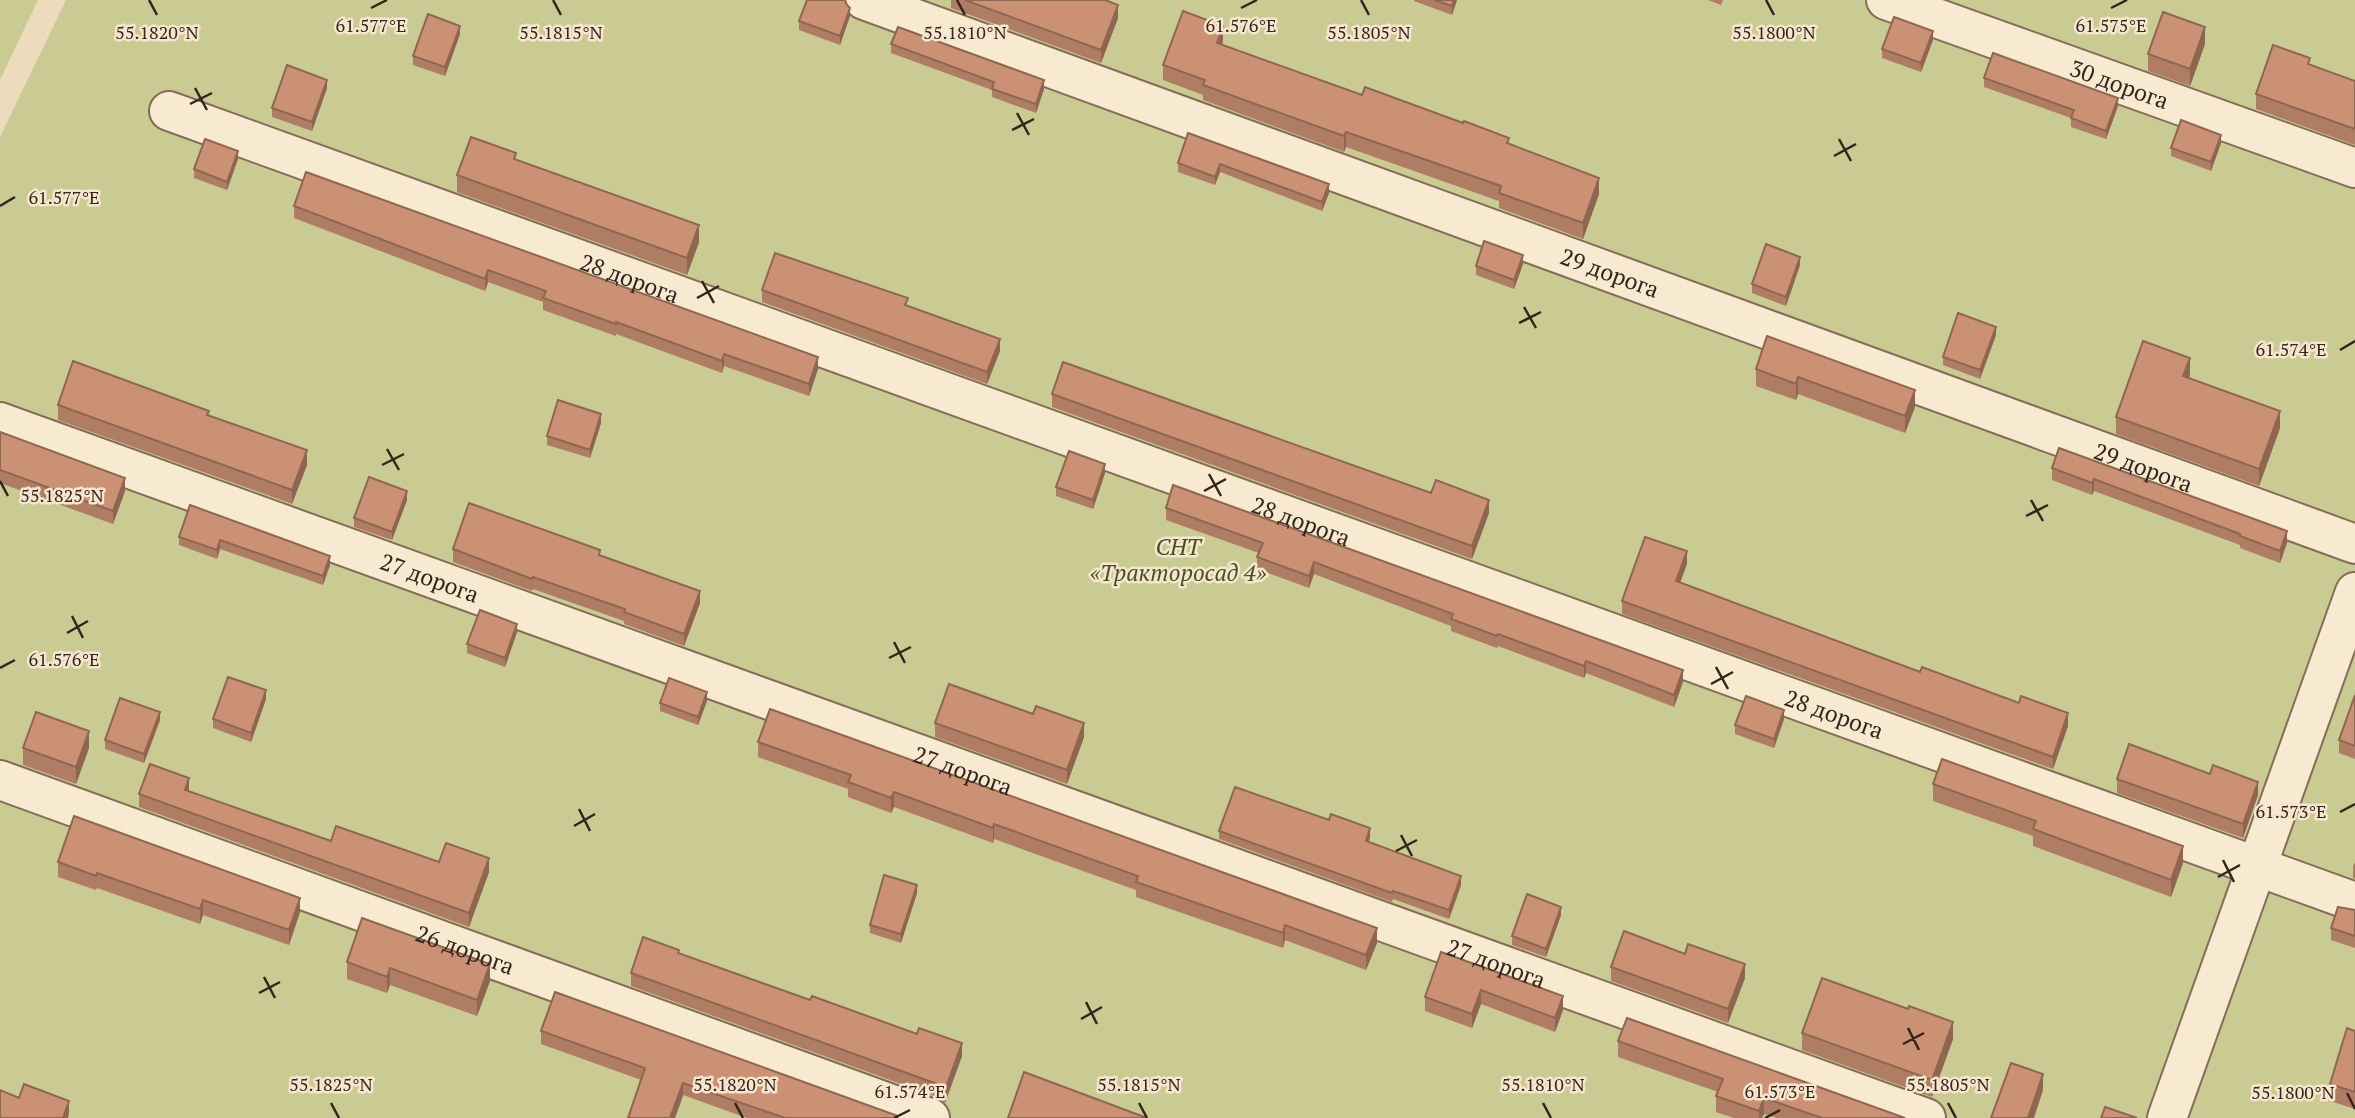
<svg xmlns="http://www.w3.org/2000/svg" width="2355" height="1118" font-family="'PT Serif',serif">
<rect width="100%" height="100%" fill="#eddbbe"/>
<path fill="#c9cb93" d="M0 0H38L0 80Z
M66 0H2355V1118H0V137Z"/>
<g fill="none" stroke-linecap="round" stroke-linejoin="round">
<defs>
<g id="minor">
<path id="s1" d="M864 0 2355 544"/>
<path id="s2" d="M1886 0 2355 168"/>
<path id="s3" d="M169 111 2355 902"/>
<path id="s4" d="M0 422 1926 1118"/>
<path id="s5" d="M0 780 930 1118"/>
<path d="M2167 1118 2355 592"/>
</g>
</defs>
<use href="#minor" stroke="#856c57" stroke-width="42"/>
<use href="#minor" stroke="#f8e9d1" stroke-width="38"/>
</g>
<path fill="#af7d64" d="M951 0H1105L1118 18 1101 63 951 8Z
M1414 0H1457L1452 15 1414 1Z
M1708 0H1723L1721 5Z
M850 16 840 45 799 30V21Z
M460 34 445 76 413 65V56Z
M1933 40 1921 72 1882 58V49Z
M1223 41 1222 45 1362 95 1509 144 1599 194 1583 239 1499 208V201L1346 147 1344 152 1203 100V95L1163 80V65Z
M891 44 1044 89 1036 113 992 97V90L891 53Z
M2205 44 2190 86 2148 71V54Z
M2310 65 2355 81V145L2256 109V94Z
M1984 78 2118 106 2106 139 2071 127V118L1984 87Z
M327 88 312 131 272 117V108Z
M1188 133 1329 193 1322 211 1220 172 1215 185 1178 172V163Z
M2221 143 2211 171 2171 156V148Z
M238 159 227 190 194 178V169Z
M516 160 699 242 687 275 457 192V175Z
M294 206 818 369 809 396 724 366 722 373 616 334V336L543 310V302L488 282 485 291 294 218Z
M1523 264 1514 289 1476 275V266Z
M1800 265 1786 306 1752 293V284Z
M762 290 908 306 1000 351 987 384 762 302Z
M1996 335 1980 379 1943 365V357Z
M1767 336 1915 407 1905 433 1798 394 1796 400 1756 386V369Z
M2190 375 2188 378 2280 428 2259 486 2116 434V417Z
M1052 394 1431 493 1489 513 1472 559 1052 407Z
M58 405 209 416 307 465 292 504 58 420Z
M601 423 590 458 547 445V436Z
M0 432 125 491 113 524 0 483Z
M2059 448 2287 543 2280 563 2240 548V545L2094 491 2092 495 2052 480V468Z
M1105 473 1093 509 1056 496V487Z
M407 500 392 540 354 527V518Z
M190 505 330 565 323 585 220 549 217 559 179 545V537Z
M1166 508 1683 682 1674 707 1586 673 1584 678 1498 646 1497 648 1451 631V626L1314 574 1309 588 1257 569V557L1259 553 1166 520Z
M453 549 600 556 700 603 684 646 624 624V621L533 589 532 591 453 562Z
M1687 564 1680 582 2068 726 2053 769 1622 614V601Z
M517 632 505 667 467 653V644Z
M2355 695V759L2339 753V740Z
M266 699 251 742 213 728V719Z
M707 701 698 725 660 711V703Z
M1033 714 1084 737 1067 784 935 737V723Z
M1784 719 1774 748 1735 734V725Z
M160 720 144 763 105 749V740Z
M758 742 1377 943 1366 970 1285 940 1283 948 1136 897V890L994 839 993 843 894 807 891 813 848 797V789L758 757Z
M23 748H89L76 784 23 765Z
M2210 774 2258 795 2243 838 2117 793V779Z
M1933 784 2183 863 2171 897 2033 846V836L1933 801Z
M189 791 331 841 489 872 469 927 139 807V794Z
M1219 831 1370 837 1369 842 1461 885 1449 919 1393 899 1392 902 1219 839Z
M58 862 300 912 289 945 203 915 200 924 97 888 96 890 58 877Z
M2355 862V879L2353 878V866Z
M917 893 901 943 870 933V925Z
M2355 910V948L2331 940V928Z
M1561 915 1546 957 1512 945V936Z
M1441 952 1563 1010 1555 1032 1481 1004 1472 1028 1425 1011V997Z
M679 954 962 1056 945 1103 937 1097 631 986V973Z
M1685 954 1745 978 1728 1023 1611 981V967Z
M347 962 490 981 477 1016 390 985 387 993 347 979Z
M1908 1009 1953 1039 1932 1097 1802 1050V1033Z
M541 1031 898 1118H747L541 1044Z
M2355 1031V1109L2330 1101V1084Z
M1618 1041 1905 1118H1777L1764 1114 1762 1118H1734L1716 1112V1096L1718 1092 1618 1057Z"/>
<path fill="#8e6651" d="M1454 0H1457L1452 15V6Z
M1118 5V18L1101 63V50Z
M850 8V16L840 45V36Z
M460 26V34L445 76V67Z
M1223 26V41L1217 58V43Z
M2205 27V44L2190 86V69Z
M1933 31V40L1921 72V63Z
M327 80V88L312 131V122Z
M1044 80V89L1036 113V104Z
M2118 98V106L2106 139V131Z
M1346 132V147L1344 152V136Z
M2221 135V143L2211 171V162Z
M238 151V159L227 190V182Z
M1220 164V172L1215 185V177Z
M1599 178V194L1583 239V223Z
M1329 184V193L1322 211V202Z
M699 225V242L687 275V258Z
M1523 255V264L1514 289V280Z
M1800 257V265L1786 306V297Z
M488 270V282L485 291V279Z
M1996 327V335L1980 379V370Z
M1000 339V351L987 384V372Z
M724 354V366L722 373V361Z
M818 357V369L809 396V384Z
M2190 358V375L2183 393V376Z
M1798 377V394L1796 400V384Z
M1915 390V407L1905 433V416Z
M2280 411V428L2259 486V469Z
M601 414V423L590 458V450Z
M307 450V465L292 504V490Z
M1105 464V473L1093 509V500Z
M125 478V491L113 524V511Z
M2094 479V491L2092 495V483Z
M407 491V500L392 540V532Z
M1489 500V513L1472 559V546Z
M2287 531V543L2280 563V551Z
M220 540V549L217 559V550Z
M1687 551V564L1676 594V581Z
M330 556V565L323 585V576Z
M1314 562V574L1309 588V576Z
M700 591V603L684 646V634Z
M517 624V632L505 667V658Z
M1586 661V673L1584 678V666Z
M1683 670V682L1674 707V695Z
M266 690V699L251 742V733Z
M707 692V701L698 725V717Z
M1784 710V719L1774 748V739Z
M160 712V720L144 763V754Z
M2068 713V726L2053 769V757Z
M1084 723V737L1067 784V770Z
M89 731V748L76 784V767Z
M189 778V792L185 790Z
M2258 782V795L2243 838V824Z
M894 792V807L891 813V798Z
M994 824V839L993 843V828Z
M1370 828V837L1366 849V841Z
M2183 846V863L2171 897V880Z
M489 858V872L469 927V913Z
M1461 876V885L1449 919V910Z
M917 885V893L901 943V934Z
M300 898V912L289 945V930Z
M203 900V915L200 924V909Z
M1561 907V915L1546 957V949Z
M1285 925V940L1283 948V933Z
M1377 928V943L1366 970V955Z
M490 964V981L477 1016V1000Z
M1745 964V978L1728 1023V1009Z
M390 968V985L387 993V977Z
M1481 990V1004L1472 1028V1014Z
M1563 996V1010L1555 1032V1018Z
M1953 1022V1039L1932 1097V1080Z
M962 1043V1056L945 1103V1090Z
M2043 1074V1090L2034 1118H2028Z
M683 1083V1096L675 1118H670Z
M1764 1098V1114L1762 1118H1759V1111Z
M69 1101V1113L68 1118H63Z"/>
<path fill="#cb9174" stroke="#8e6651" stroke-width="2" d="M807 0H845L847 5 850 8 840 36 799 21Z
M965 0H1105L1118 5 1101 50Z
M1434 0H1454L1452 6Z
M1183 11 1223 26 1217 43 1362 95 1365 87 1463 123 1464 121 1509 138 1507 143 1599 178 1583 223 1499 193 1501 186 1346 132 1344 136 1203 85 1205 80 1163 65Z
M2163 12 2205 27 2190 69 2148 54Z
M428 14 460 26 445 67 413 56Z
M1894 17 1933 31 1921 63 1882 49Z
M898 27 1044 80 1036 104 992 89 994 82 891 44Z
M2273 45 2310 58 2308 64 2355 81V129L2256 94Z
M1993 53 2118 98 2106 131 2071 118 2074 110 1984 78Z
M287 65 327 80 312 122 272 108Z
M2181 120 2221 135 2211 162 2171 148Z
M1188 133 1329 184 1322 202 1220 164 1215 177 1178 163Z
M471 137 516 153 514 159 699 225 687 258 457 175Z
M205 139 238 151 227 182 194 169Z
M306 172 818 357 809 384 724 354 722 361 616 322V324L543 298 546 291 488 270 485 279 294 206Z
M1484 241 1523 255 1514 280 1476 266Z
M1766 244 1800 257 1786 297 1752 284Z
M775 253 908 298 905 305 1000 339 987 372 762 290Z
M1958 313 1996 327 1980 370 1943 357Z
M1767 336 1915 390 1905 416 1798 377 1796 384 1756 369Z
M2143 341 2190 358 2183 376 2280 411 2259 469 2116 417Z
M73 361 209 411 207 415 307 450 292 490 58 405Z
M1063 362 1431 493 1436 480 1489 500 1472 546 1052 394Z
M558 400 601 414 590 450 547 436Z
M0 432 125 478 113 511 0 470Z
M2059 448 2287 531 2280 551 2240 536V534L2094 479 2092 483 2052 468Z
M1069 451 1105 464 1093 500 1056 487Z
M369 477 407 491 392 532 354 518Z
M1173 485 1683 670 1674 695 1586 661 1584 666 1498 634 1497 636 1451 619 1453 614 1314 562 1309 576 1257 557 1263 543 1166 508Z
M469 503 600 550 599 555 700 591 684 634 624 612 625 609 533 577 532 579 453 549Z
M190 505 330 556 323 576 220 540 217 550 179 537Z
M1645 537 1687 551 1676 581 1920 672 1922 667 2019 703 2021 696 2068 713 2053 757 1622 601Z
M480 610 517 624 505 658 467 644Z
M228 677 266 690 251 733 213 719Z
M669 678 707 692 698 717 660 703Z
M949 684 1033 714 1036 706 1084 723 1067 770 935 723Z
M2355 695V746L2339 740Z
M1746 696 1784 710 1774 739 1735 725Z
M120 698 160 712 144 754 105 740Z
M770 709 1377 928 1366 955 1285 925 1283 933 1136 882 1138 876 994 824 993 828 894 792 891 798 848 782 851 775 758 742Z
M36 712 89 731 76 767 23 748Z
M2129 744 2210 774 2213 765 2258 782 2243 824 2117 779Z
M1942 759 2183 846 2171 880 2033 829 2036 821 1933 784Z
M150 764 189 778 185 790 331 841 336 826 439 862 446 843 489 858 469 913 139 794Z
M1235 787 1329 820 1331 814 1370 828 1366 841 1461 876 1449 910 1393 891 1392 893 1219 831Z
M74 816 300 898 289 930 203 900 200 909 97 873 96 876 58 862Z
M884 875 917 885 901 934 870 925Z
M1527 894 1561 907 1546 949 1512 936Z
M2338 907 2355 910V936L2331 928Z
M362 918 490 964 477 1000 390 968 387 977 347 962Z
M1624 931 1685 954 1688 944 1745 964 1728 1009 1611 967Z
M643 937 679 950 678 953 810 1000 812 996 917 1034 919 1028 962 1043 945 1090 937 1084 631 973Z
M1441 952 1563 996 1555 1018 1481 990 1472 1014 1425 997Z
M1822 978 1908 1009 1909 1006 1953 1022 1932 1080 1802 1033Z
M555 992 898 1116 897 1118H785L683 1083 670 1118H628L645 1068 541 1031Z
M1627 1018 1905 1118H1822L1764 1098 1759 1111 1716 1096 1723 1079 1618 1041Z
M2347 1028 2355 1031V1092L2330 1084Z
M2011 1063 2043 1074 2028 1118H1991Z
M1024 1072 1147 1118H1008Z
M24 1084 69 1101 63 1118H0V1090L19 1098Z
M2105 1107 2137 1118H2101Z"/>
<path fill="none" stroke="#34251c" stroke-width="2.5" d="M149 0 157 15M553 0 561 15M957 0 965 15M1361 0 1369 15M1766 0 1774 15M371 8 387 0M1241 8 1257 0M2111 8 2127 0M195 88 207 110M190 104 212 93M1017 113 1029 135M1012 130 1034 119M1839 139 1851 161M1834 156 1856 144M0 206 15 197M702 281 714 303M697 298 719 286M1524 307 1536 328M1519 323 1541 312M2340 350 2355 341M387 449 399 470M382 465 404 454M1209 474 1221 496M0 481 8 496M1204 491 1226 479M2031 500 2043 521M2026 516 2048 505M72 616 83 638M67 633 88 621M894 642 905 663M889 658 911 647M1716 667 1728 689M0 668 15 660M1711 684 1733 672M579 809 590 831M2340 812 2355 804M574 826 595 814M1401 835 1412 856M1396 851 1417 840M2223 860 2234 882M2218 877 2240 865M264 977 275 998M259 993 280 982M1086 1002 1097 1024M1081 1019 1102 1007M1908 1028 1919 1050M1903 1044 1924 1033M2347 1093 2355 1109M331 1103 339 1118M735 1103 743 1118M1139 1103 1147 1118M1543 1103 1551 1118M1948 1103 1956 1118M894 1118 910 1110M1765 1118 1780 1110"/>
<g text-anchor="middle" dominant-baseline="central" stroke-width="5" stroke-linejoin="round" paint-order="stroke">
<g font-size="23" fill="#34251c" stroke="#f5e6cd">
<text stroke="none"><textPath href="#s2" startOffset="248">30 дорога</textPath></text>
<text stroke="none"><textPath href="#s1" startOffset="794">29 дорога</textPath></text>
<text stroke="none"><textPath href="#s3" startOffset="490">28 дорога</textPath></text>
<text stroke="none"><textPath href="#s1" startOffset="1362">29 дорога</textPath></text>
<text stroke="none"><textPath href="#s3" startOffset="1204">28 дорога</textPath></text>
<text stroke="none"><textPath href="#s4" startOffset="457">27 дорога</textPath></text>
<text stroke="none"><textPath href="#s3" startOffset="1771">28 дорога</textPath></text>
<text stroke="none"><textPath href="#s4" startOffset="1024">27 дорога</textPath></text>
<text stroke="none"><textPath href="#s5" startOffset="495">26 дорога</textPath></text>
<text stroke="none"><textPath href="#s4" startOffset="1591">27 дорога</textPath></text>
</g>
<g font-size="23" font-style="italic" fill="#495122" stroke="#f5e6cd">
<text x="1178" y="546">СНТ<tspan x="1178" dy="26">«Тракторосад 4»</tspan></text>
</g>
</g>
<g font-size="18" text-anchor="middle" fill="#34251c" stroke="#f5e6cd" stroke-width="5" stroke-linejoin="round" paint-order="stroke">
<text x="1241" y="32">61.576°E</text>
<text x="2111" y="32">61.575°E</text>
<text x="371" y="32">61.577°E</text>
<text x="157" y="39">55.1820°N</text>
<text x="561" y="39">55.1815°N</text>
<text x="965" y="39">55.1810°N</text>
<text x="1369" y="39">55.1805°N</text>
<text x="1774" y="39">55.1800°N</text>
<text x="64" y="204">61.577°E</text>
<text x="2291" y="356">61.574°E</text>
<text x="62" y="502">55.1825°N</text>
<text x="64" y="666">61.576°E</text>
<text x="2291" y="818">61.573°E</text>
<text x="331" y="1091">55.1825°N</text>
<text x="735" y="1091">55.1820°N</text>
<text x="1139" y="1091">55.1815°N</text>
<text x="1543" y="1091">55.1810°N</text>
<text x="1948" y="1091">55.1805°N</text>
<text x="910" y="1098">61.574°E</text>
<text x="1780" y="1098">61.573°E</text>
<text x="2293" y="1099">55.1800°N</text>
</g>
</svg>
